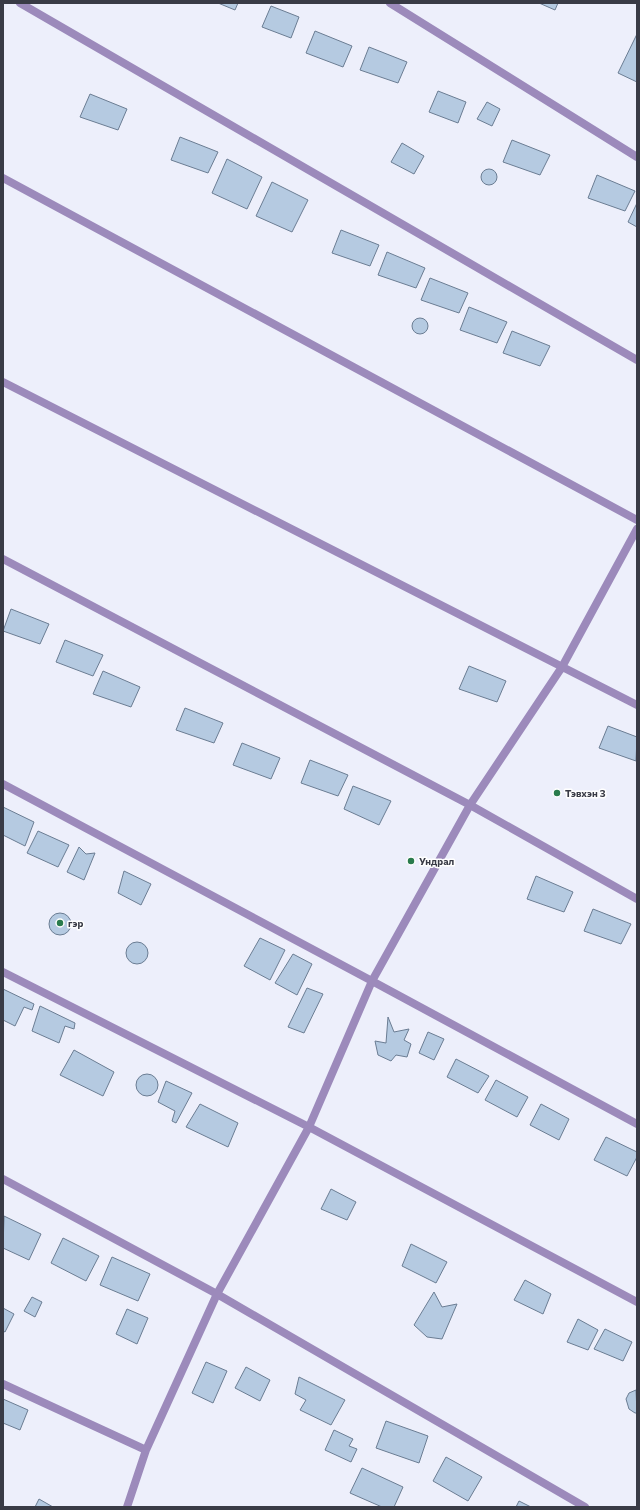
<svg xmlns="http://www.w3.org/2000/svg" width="640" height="1510" font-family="Commissioner,sans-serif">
<rect width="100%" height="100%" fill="#edeffb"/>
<path fill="#b5cae1" stroke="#6b7d93" d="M218 3H238L235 10Z
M539 3H558L555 10Z
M271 6 299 17 291 38 262 27Z
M315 31 352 46 343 67 306 53Z
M637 34V82L618 73Z
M369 47 407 62 398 83 360 70Z
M438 91 466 102 458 123 429 112Z
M90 94 127 109 118 130 80 117Z
M487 102 500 109 492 126 477 119Z
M180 137 218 152 208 173 171 160Z
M512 140 550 155 540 175 503 162Z
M402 143 424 156 414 174 391 162Z
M227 159 262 177 247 209 212 193Z
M481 177a8 8 0 1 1 16 0a8 8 0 1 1-16 0Z
M597 175 635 191 625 211 588 198Z
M272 182 308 200 292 232 256 216Z
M637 203V227L628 222Z
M341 230 379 245 370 266 332 253Z
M387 252 425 268 416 288 378 275Z
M430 278 468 293 459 313 421 300Z
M469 307 507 322 497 343 460 330Z
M412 326a8 8 0 1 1 16 0a8 8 0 1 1-16 0Z
M512 331 550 346 540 366 503 353Z
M11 609 49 624 40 644 3 631Z
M65 640 103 655 93 676 56 662Z
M469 666 506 681 497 702 459 689Z
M103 671 140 687 131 707 93 694Z
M185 708 223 723 214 743 176 730Z
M608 726 637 737 636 761 599 748Z
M242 743 280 758 271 779 233 765Z
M310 760 348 775 338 796 301 783Z
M353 786 391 801 379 825 344 809Z
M3 807 34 822 25 846 3 835Z
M38 831 69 845 58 867 27 853Z
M79 847 86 854 95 853 84 880 67 872Z
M124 871 151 884 141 905 118 893Z
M536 876 573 892 564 912 527 899Z
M593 909 631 924 621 944 584 931Z
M49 924a11 11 0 1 1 22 0a11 11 0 1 1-22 0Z
M260 938 285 950 270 980 244 966Z
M126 953a11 11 0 1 1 22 0a11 11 0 1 1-22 0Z
M293 954 312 964 297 995 275 983Z
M307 988 323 994 304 1033 288 1027Z
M3 989 34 1004 32 1010 24 1007 15 1026 3 1020Z
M40 1006 75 1023 74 1029 65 1026 59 1043 32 1031Z
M388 1017 394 1032 409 1029 404 1040 411 1044 407 1057 396 1055 391 1061 378 1055 375 1041 386 1043Z
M428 1032 444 1039 434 1060 419 1053Z
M74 1050 114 1072 103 1096 60 1075Z
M456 1059 489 1076 478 1093 447 1077Z
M136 1085a11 11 0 1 1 22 0a11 11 0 1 1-22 0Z
M496 1080 528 1097 517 1117 485 1100Z
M166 1081 192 1093 176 1123 172 1121 175 1111 158 1102Z
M200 1104 238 1123 228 1147 186 1127Z
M541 1104 569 1119 559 1140 530 1125Z
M606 1137 637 1152V1157L627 1176 594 1160Z
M331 1189 356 1202 347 1220 321 1209Z
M4 1216 41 1234 29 1260 3 1248Z
M63 1238 99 1256 86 1281 51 1263Z
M411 1244 447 1262 436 1283 402 1266Z
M112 1257 150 1274 138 1301 100 1285Z
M525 1280 551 1294 543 1314 514 1300Z
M434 1292 442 1307 457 1304 442 1339 427 1337 414 1325Z
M32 1297 42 1302 35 1317 24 1311Z
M3 1308 14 1314 5 1332 3 1331Z
M127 1309 148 1318 137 1344 116 1334Z
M578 1319 598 1330 588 1350 567 1342Z
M605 1329 632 1342 623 1361 594 1349Z
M206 1362 227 1371 213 1403 192 1393Z
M246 1367 270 1380 260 1401 235 1388Z
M299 1377 345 1400 331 1425 300 1410 306 1400 295 1394Z
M636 1390 637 1413H635L629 1409 626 1399 629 1393Z
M3 1399 28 1410 20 1430 3 1423Z
M386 1421 428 1436 419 1463 376 1448Z
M334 1430 353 1439 349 1446 357 1449 351 1462 325 1450Z
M446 1457 482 1477 468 1501 433 1481Z
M362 1468 403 1487 394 1507H382L350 1493Z
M39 1499 53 1507H35Z
M519 1501 531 1507H516Z"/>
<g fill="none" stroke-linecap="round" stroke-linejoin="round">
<path stroke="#9c8abb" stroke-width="8" d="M20 3 637 360
M390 3 637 157
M3 178 637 520
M3 382 637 705
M3 559 470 805 637 899
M3 784 372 981 637 1124
M3 972 309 1127 637 1302
M3 1179 217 1294 585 1507
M3 1384 146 1450
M127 1507 146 1450 217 1294 309 1127 372 981 470 805 562 667 637 529"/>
</g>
<g fill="#297b4c" stroke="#fff" stroke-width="1.5">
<circle cx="557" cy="793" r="4"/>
<circle cx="411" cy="861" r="4"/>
<circle cx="60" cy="923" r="4"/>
</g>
<g text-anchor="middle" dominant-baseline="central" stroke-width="3" stroke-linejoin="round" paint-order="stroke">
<g font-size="10" font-weight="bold" fill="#393b46" stroke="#fff" text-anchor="start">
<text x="565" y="793">Тэвхэн 3</text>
<text x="419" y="861">Ундрал</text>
<text x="68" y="923">гэр</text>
</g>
</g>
<rect width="640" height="1510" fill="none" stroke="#393b46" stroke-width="8"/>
</svg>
